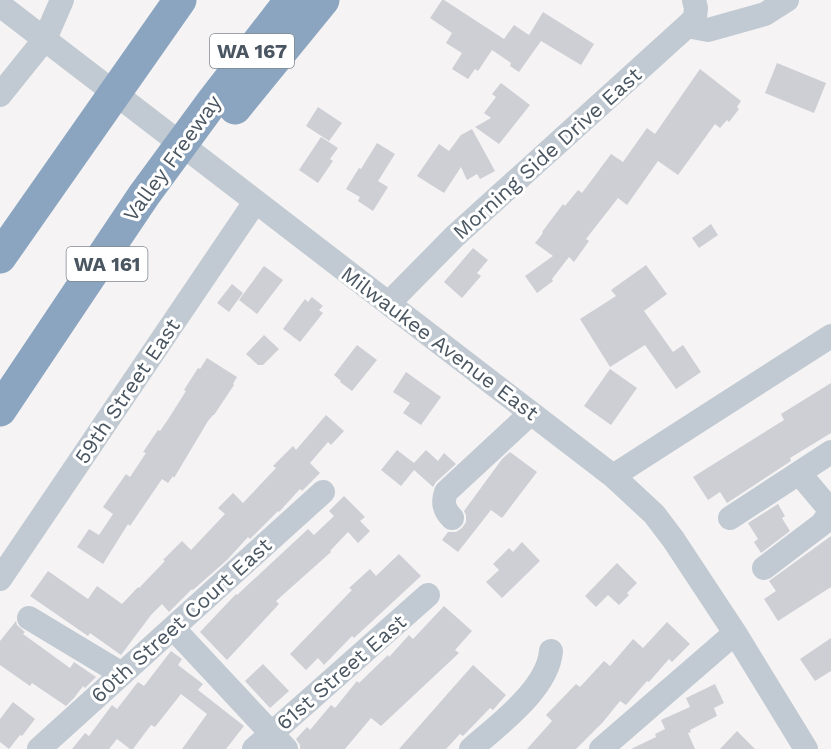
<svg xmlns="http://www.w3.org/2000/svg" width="831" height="749" font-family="'Work Sans',sans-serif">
<rect width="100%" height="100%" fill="#f5f3f3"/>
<path fill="#cdcfd5" d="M442 0H444L504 39 514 25 529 35 543 12 594 44 581 65 541 41 519 72 510 66 511 63 492 50 478 71 475 69 468 79 452 69 462 53 446 43 452 33 430 18Z
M777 63 826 83 814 113 765 93Z
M700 69 741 101 737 107 739 109 729 122 727 120 720 128 715 124 678 175 658 161 627 205 618 198 586 239 589 241 574 262 569 257 552 279 553 281 537 293 525 276 553 256 535 243 543 233 542 232 563 204 565 206 578 190 582 193 611 154 623 162 647 128 655 134Z
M501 83 530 105 499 144 475 127 491 118 484 113 496 97 492 94Z
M318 107 342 123 329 141 306 126Z
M472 129 495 171 480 179 477 174 467 180 461 167 444 193 417 176 439 144 449 151 461 135Z
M321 137 338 148 330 159 333 161 318 183 299 170Z
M377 143 395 154 378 181 388 187 373 211 358 201 360 197 346 189 359 168 361 169Z
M711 224 718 235 699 248 692 238Z
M473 248 488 260 477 273 481 276 462 298 444 282Z
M646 265 667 294 644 311 673 352 683 345 701 372 676 389 645 345 610 367 580 319 616 296 611 290Z
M264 266 283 280 257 314 239 300Z
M232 284 243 293 229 312 217 303Z
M312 297 323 306 319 310 323 313 300 342 283 329 305 299 308 302Z
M264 335 279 349 263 365H258L246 354Z
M357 345 377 360 352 391 340 382 341 381 334 375Z
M207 358 237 377 233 384 234 385 214 415H213L208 421 174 478 173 476 168 483 162 479 130 526 128 524 103 564 77 547 89 529 99 535 113 514 103 507 126 474 130 477 146 453 143 452 158 430 160 431 167 421 186 391 184 390 198 368 200 369Z
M610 369 637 388 611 425 584 406Z
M406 372 441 397 421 425 403 413 410 403 393 392Z
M831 383V433L790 458 791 461 727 503 720 492 708 500 693 477 784 420 781 414Z
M326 415 344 431 331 445 328 442 310 463 320 473 302 491 300 489 279 512 278 511 250 539 248 537 227 560 193 590 192 589 169 612 162 604 151 615 121 655 90 633 88 636 30 596 48 571 88 599 97 586 122 604 138 587 139 588 165 561 163 560 182 541 191 550 225 514 218 508 233 493 243 503 276 468 273 466 293 446 296 450Z
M397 450 414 463 426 450 438 461 444 453 456 464 436 482 433 487 414 470 401 486 381 470Z
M510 452 537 472 502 518 491 510 458 552 442 540 448 532H456L462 528 466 522V515L464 511 502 459Z
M344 496 365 517 360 521 370 531 358 543 348 532 330 551 331 552 276 601 279 604 227 660 200 632 236 594 237 595 308 529 314 535 334 516 329 511Z
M778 504 785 516 782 518 790 531 761 553 754 542 758 539 748 523Z
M831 536V587L778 621 764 599 776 591 769 581Z
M522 542 540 561 502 598 486 582 499 570 493 564 509 548 513 552Z
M399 554 421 576 354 638 352 636 324 665 318 658 306 670 290 654 352 590 349 588 370 569 376 576Z
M617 563 637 583 627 593 629 595 619 605 608 595 596 607 585 596Z
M444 606 472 631 455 650 459 653 381 726 371 718 345 749H300V745L296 739 307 727 310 730 331 705 335 708 357 681 359 683 388 655 389 657 409 635 413 639Z
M16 621 17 625 25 632 23 634 70 668 74 662 96 677 85 688 83 686 74 698 66 706 32 683 30 686 0 665V641Z
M667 622 690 644 672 662 669 659 649 682 647 681 626 705 620 701 603 722 576 749H527L552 721 546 715 576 684 580 687 604 661 610 666 633 639 643 648Z
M831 638V671L815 681 800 659Z
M171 651 182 659 178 665 203 684 198 690 244 726 226 749H182L207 714 181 694 155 727 151 725 133 749H130L117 739 109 749H72L85 733 89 736 112 705 117 709 138 682 144 686Z
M263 664 289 691 270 708 245 681Z
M473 665 506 695 493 710 490 708 463 736 460 734 446 749H399Z
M715 684 724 703 714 708 717 716 690 730 691 732 688 733 695 749H631L656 737 655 734 665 729 661 720 690 707 686 698Z
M13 702 35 719 22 736 20 735 9 749 0 742V719Z
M737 731 755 749H720Z"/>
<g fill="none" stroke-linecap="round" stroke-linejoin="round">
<path stroke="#c1cad2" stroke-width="24" d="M0 5 613 476 654 514 673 539 735 633 806 749
M687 26 708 30 765 14 787 0
M0 95 45 39 62 0
M389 303 454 237 687 26 695 18 696 8 694 0
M799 473 831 511
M613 476 831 336
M452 518C444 510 442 503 446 492L531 413
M730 518 831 452
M764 568 822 524 831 511
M0 579 255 202
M29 618 122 674
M173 628 286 749
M39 749 323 492
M254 749 428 595
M471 749C498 725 548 689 551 651
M601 749 735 633"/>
<path stroke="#8ba5c1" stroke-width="33" d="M235 108 323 0
M0 257 180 0
M0 410 144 195 213 101 291 0"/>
</g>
<g text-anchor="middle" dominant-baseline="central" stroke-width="6" stroke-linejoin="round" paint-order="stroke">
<g fill="#fff" stroke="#808990" stroke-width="1.5">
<rect x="210" y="34" width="84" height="34" rx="4.5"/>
<rect x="66.5" y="247" width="81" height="34" rx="4.5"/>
</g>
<g font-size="20" font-weight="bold" fill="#4a5661">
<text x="252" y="51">WA 167</text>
<text x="107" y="264">WA 161</text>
</g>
<g font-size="21" fill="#4a5661" stroke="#fff">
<text transform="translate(547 153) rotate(-42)">Morning Side Drive East</text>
<text transform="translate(172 158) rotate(-54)">Valley Freeway</text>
<text transform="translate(440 343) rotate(37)">Milwaukee Avenue East</text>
<text transform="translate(127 391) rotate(-56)">59th Street East</text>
<text transform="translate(181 620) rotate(-42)">60th Street Court East</text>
<text transform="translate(341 672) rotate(-41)">61st Street East</text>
</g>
</g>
</svg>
